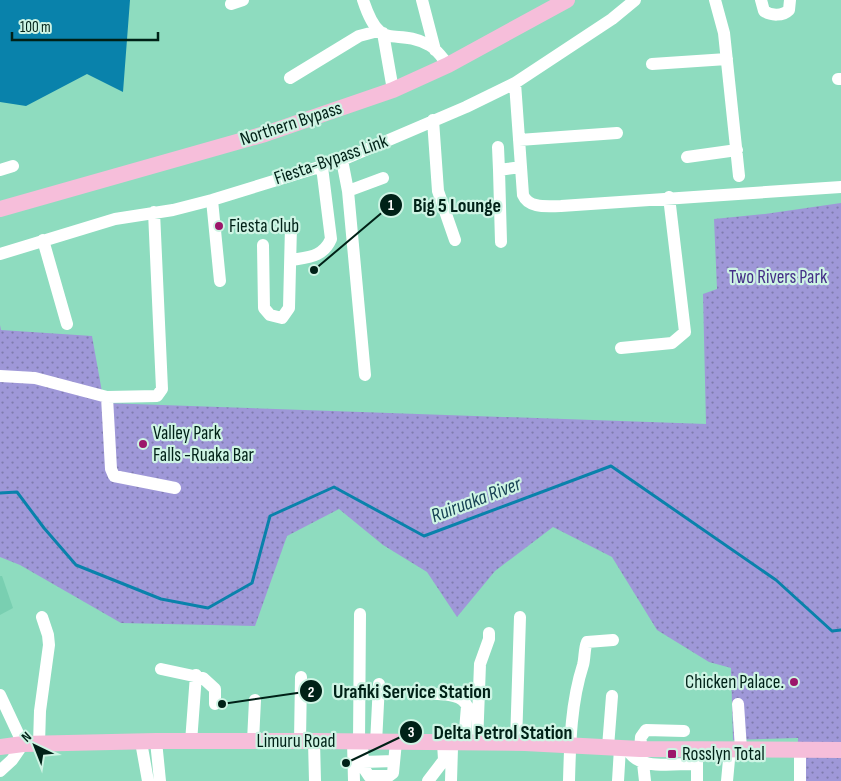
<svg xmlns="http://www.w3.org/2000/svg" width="841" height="781" font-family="'Sofia Sans Condensed',sans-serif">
<defs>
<pattern id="park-dots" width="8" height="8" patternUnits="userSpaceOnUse" patternTransform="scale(1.25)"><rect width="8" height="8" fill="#9f98d8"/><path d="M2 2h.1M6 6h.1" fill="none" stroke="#7f7cae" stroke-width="1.8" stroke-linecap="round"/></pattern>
</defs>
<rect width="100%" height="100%" fill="#8edcbf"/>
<path fill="#79cfb1" d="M0 576H2L13 608 0 615Z"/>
<path fill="url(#park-dots)" d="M841 203V781H797L798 738 733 740 731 668 709 662 657 630 612 557 553 527 495 571 457 617 427 572 383 545 339 509 287 536 255 626 121 623 20 565 0 557V325L1 330 92 336 104 403 706 424 703 294 717 289 714 219 765 214Z"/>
<path fill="#0982ab" d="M0 0H130L123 92 87 74 26 106 0 102Z"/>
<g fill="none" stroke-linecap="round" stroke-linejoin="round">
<path stroke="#0982ab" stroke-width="3" d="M0 493 17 492 44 528 76 565 161 599 208 608 252 583 270 516 334 487 424 536 611 466 776 580 832 631 841 630"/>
<path stroke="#fff" stroke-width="12" d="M363 0C381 55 394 26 429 45 437 49 443 59 448 65
M422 0 435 50
M715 0 724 33 739 176
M761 0 764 11C771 16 783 16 789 10L790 0
M231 4 243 0
M383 33 393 90
M652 64 727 59
M290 78 359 36 378 31
M838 79H841
M515 83 523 195C529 209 548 206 561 206L841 187
M433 120 438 191 455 240
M519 140 617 133
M498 147 499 170
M687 157 737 150
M342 160 348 191 365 375
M0 170 13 166
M348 191 383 178
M212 200 220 281
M43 240 67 324
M501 242 499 170 521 167
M263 245 264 308 270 315 282 318 289 308 291 226
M0 254 115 219 173 210 212 200 342 160 466 107 515 83 612 19 635 0
M292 260C309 257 323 257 331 239L322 167
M621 348 672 343 685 332 669 197
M0 376 35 378 107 397 157 396 162 389 154 212
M107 397 111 469 114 476 175 488
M161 669 203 678 215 689V704
M424 693C437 695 462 692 467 706L464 743
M0 695 23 744 12 760 0 771
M738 704 741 749
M156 741 160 781
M253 741 255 700
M300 741 301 677
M314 741 315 781
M141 742 148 781
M191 742 196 675
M353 742 354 781
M359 742 360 614
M362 742 363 767 369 776H389L393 773 396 742
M376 743 379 684
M516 743 520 617
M39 744 40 711 49 645 48 635 42 617
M477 744 480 664 489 639V633
M608 747 612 696
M627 748C637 772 675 763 697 764
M640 749 641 737 646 730 684 731
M800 750V781
M697 755V781
M363 762 394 761
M643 763 645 781
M428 781 444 760 443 743
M451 781 452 748
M569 781C570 742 571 702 583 665 585 658 584 649 587 642L613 640
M618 781 620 748
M727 781 730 749"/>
<path stroke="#f6beda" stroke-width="16" d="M0 209 265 134 393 90 448 65 567 0
M0 747 23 744 156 741H314L525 743 640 749 841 750"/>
</g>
<g fill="#9c176a" stroke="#cef4e4" stroke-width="2">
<circle cx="219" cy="226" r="5"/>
<circle cx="143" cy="444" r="5"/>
<circle cx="794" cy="682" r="5"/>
<rect x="667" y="749" width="10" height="10" rx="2.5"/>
</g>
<g text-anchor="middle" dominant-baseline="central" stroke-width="4.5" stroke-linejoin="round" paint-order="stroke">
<g font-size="19" fill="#002117" stroke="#cef4e4">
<text transform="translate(291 124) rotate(-18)">Northern Bypass</text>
<text transform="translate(331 160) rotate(-19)">Fiesta-Bypass Link</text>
<text x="296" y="741">Limuru Road</text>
</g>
<g font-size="19" fill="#002117" stroke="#cef4e4" text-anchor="start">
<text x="229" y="226">Fiesta Club</text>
<text x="153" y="433">Valley Park<tspan x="153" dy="22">Falls -Ruaka Bar</tspan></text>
<text x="784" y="682" text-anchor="end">Chicken Palace.</text>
<text x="682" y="754">Rosslyn Total</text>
</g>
<g font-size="19" fill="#442f87" stroke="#cef4e4">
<text x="778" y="277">Two Rivers Park</text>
</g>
<g font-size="20" font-style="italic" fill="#174254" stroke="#cef4e4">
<text transform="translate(476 500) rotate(-21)">Ruiruaka River</text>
</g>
</g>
<path fill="none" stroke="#002117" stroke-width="2" d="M314 270L391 205M222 704L311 691M346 763L411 732"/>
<g fill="#002117" stroke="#cef4e4" stroke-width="2">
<circle cx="314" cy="270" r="5"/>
<circle cx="222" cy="704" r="5"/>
<circle cx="346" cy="763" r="5"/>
<circle cx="391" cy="205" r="12"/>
<circle cx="311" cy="691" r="12"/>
<circle cx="411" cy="732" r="12"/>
</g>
<g font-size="15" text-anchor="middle" font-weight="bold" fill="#fff">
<text x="391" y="210">1</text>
<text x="311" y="697">2</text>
<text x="411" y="737">3</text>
</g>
<g font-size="20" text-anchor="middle" font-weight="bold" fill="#002117" stroke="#cef4e4" stroke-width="4.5" stroke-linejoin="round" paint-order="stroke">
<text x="457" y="212">Big 5 Lounge</text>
<text x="412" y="698">Urafiki Service Station</text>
<text x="503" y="739">Delta Petrol Station</text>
</g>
<g transform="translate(35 746) rotate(317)" stroke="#cef4e4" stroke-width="4" paint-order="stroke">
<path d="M0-4L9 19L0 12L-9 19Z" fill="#002117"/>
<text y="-8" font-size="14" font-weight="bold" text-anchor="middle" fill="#002117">N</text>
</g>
<path d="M12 32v8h146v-8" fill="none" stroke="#002117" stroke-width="2.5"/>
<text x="20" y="32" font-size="15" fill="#002117" stroke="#cef4e4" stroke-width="4" paint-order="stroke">100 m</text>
</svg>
